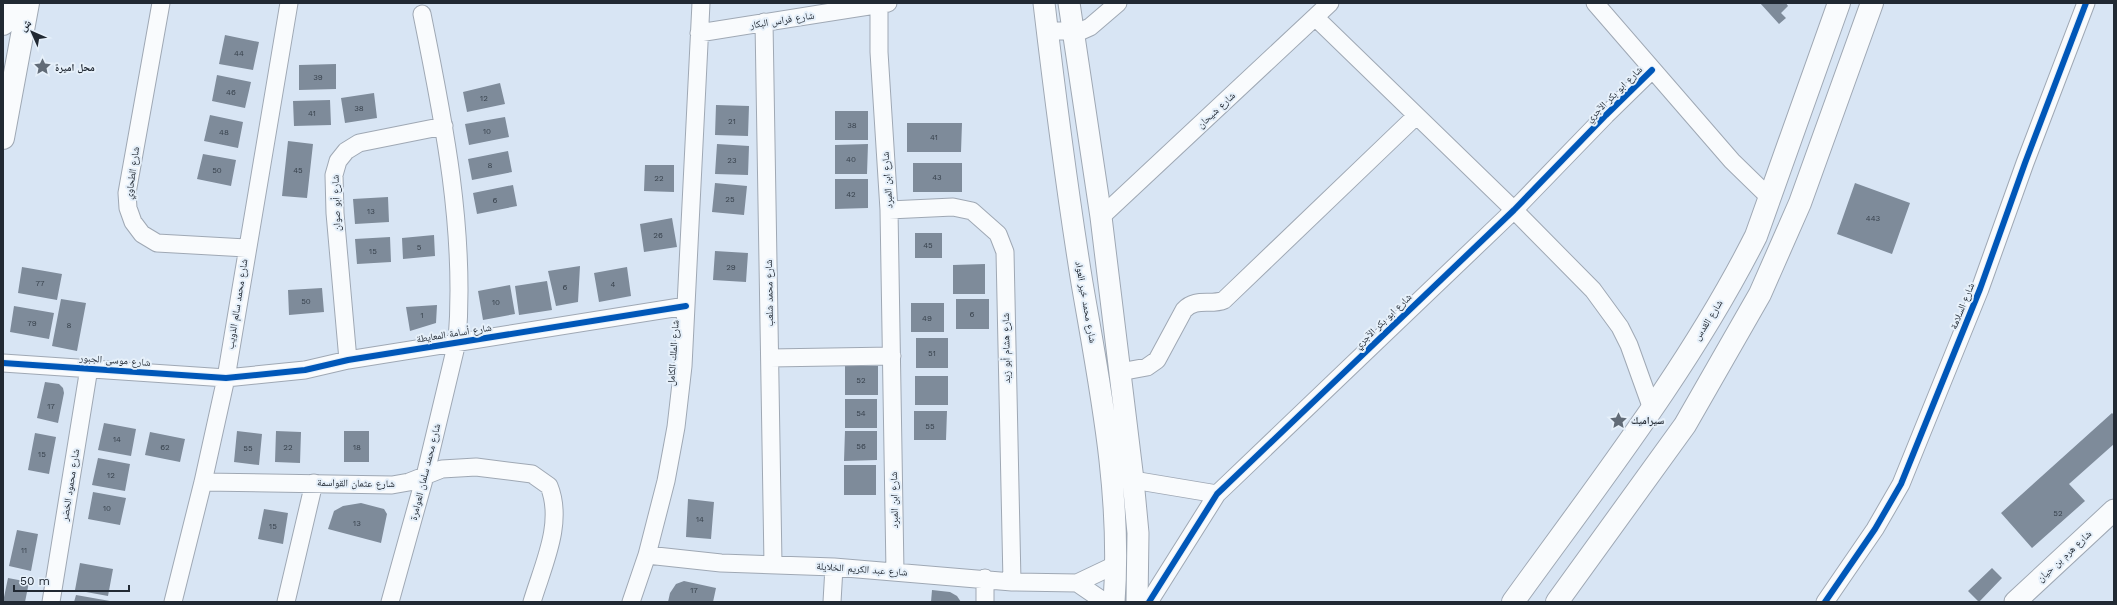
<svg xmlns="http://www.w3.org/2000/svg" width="2117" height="605" font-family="'Work Sans','Noto Naskh Arabic',sans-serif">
<rect width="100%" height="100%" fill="#d8e5f4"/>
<path fill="#7e8b9a" d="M1760 3H1786L1788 6 1781 13 1786 18 1779 24Z
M225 35 259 42 253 70 219 64Z
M336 64V89L299 90V65Z
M217 75 251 82 245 108 212 101Z
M500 83 505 104 467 112 463 92Z
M374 93 377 118 345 123 341 98Z
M330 100 331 125 294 126 293 101Z
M716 105 749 106 748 136 715 135Z
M835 111H868V140H835Z
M210 115 243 122 238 148 204 141Z
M505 117 509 137 469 145 465 124Z
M907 123H962L961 152H907Z
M288 141 313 144 307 198 282 196Z
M717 144 749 146 748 175 715 174Z
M868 144 867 174H835V145Z
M508 151 512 172 472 180 468 159Z
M203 154 236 160 231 186 197 179Z
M913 163H962V192H913Z
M645 165H674V192L644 191Z
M835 179H868V208L835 209Z
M715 183 747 186 744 215 712 212Z
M1855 183 1910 203 1892 254 1837 234Z
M513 185 517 206 477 214 473 193Z
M388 197 389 222 355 224 353 199Z
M672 218 677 247 644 252 640 224Z
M915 233H942V258H915Z
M434 235 435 256 403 259 402 238Z
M390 237 391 262 357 264 355 239Z
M715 251 748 253 746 282 713 280Z
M985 264V294H953V265Z
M580 266 578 302 556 306 548 271Z
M22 267 62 274 57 300 18 293Z
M627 267 631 296 599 302 594 273Z
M547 281 552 310 519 315 515 286Z
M510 285 515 314 483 320 478 291Z
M322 288 324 312 289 315 288 290Z
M61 299 86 303 77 351 52 346Z
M956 299H989V329H956Z
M911 303H944V332H911Z
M437 305 436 323 410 331 406 307Z
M14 306 54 313 49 339 10 332Z
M916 338H948V368H916Z
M845 366H878V395H845Z
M915 376H948V405H915Z
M45 382 59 384 63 388 64 393 58 423 37 418Z
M845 399H877V428H845Z
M914 411H947L946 440H914Z
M2112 413 2114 415V444L2069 484 2085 501 2032 548 2001 513Z
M104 423 136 429 131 456 98 450Z
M237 431 262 434 259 465 234 462Z
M276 431 301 432 300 463 275 462Z
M344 431H369V462H344Z
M845 431H877V460L844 461Z
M150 432 185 439 180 462 145 455Z
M35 433 56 437 49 474 28 470Z
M98 458 130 464 125 491 92 485Z
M844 465H876V495H844Z
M93 492 126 498 120 525 88 519Z
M688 499 714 502 711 539 686 537Z
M361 503 384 509 387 514 381 543 328 529 334 511 343 506Z
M264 509 288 513 283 544 258 539Z
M17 530 38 534 31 571 9 566Z
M80 563 113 569 108 596 75 590Z
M1992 568 2002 578 1979 602 1968 591Z
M8 578 29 582 25 602H3Z
M684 581 716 588 713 602H668L670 593 676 584Z
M932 590 950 592 957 596 961 602H931Z
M76 595 110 601V602H74Z"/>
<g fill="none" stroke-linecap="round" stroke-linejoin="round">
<defs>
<path id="minor" d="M161 3 127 193 128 208 133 222 142 234 157 243 246 248
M879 3V52L889 210 895 572
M1595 3 1732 161 1770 198
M1315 17 1514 210 1593 290 1620 327 1629 345 1652 409
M764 22 773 564
M1048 31H1081L1090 27 1118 3
M699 33 888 3
M889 210 953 207 972 211 998 234 1005 252 1012 582
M1101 217 1330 3
M770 358 892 356
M348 360 335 213 334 175 338 161 346 151 359 143 444 126
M3 363 226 378 305 370 348 360 686 306
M1120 372 1147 367 1157 360 1184 310C1196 297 1211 306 1224 300L1416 116
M1133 480 1217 494
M203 482 392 485 409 482 442 469 476 467 532 474 549 486C564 523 543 565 532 602
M647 555 721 563 834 567 1012 582 1077 583 1117 564
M985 578V602
M1077 583 1105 602
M51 602 89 368
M173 602 203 482 226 378 289 3
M286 602 314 483
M390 602 425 476 457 342C466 231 444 122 422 14
M631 602 647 555 666 481 676 427 683 366 701 3
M832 602 834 567
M1149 602 1217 494 1514 210 1606 115 1652 70
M1825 602 1875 529 1901 484 1980 289 2025 163 2086 3"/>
<path id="tertiary" d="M1044 3C1055 96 1067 190 1082 283 1100 388 1122 494 1114 602
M1069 3 1101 217 1133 480 1138 533 1137 602
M2015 602 2114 510"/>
<path id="primary" d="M3 24 7 3
M3 138 28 3"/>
<path id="trunk" d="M1513 602C1598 484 1690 367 1756 236L1839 3
M1557 602 1685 425 1760 294 1800 203 1872 3"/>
</defs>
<use href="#minor" stroke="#9fa8b4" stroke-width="19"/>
<use href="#tertiary" stroke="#9fa8b4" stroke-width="23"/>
<use href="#primary" stroke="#9fa8b4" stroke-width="24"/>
<use href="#trunk" stroke="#9fa8b4" stroke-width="24"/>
<use href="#minor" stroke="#f9fbfd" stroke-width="17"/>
<use href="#tertiary" stroke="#f9fbfd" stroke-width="21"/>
<use href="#primary" stroke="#f9fbfd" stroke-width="22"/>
<use href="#trunk" stroke="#f9fbfd" stroke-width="22"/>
<defs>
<path id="cycleway" d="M3 363 226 378 305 370 348 360 686 306
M1149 602 1217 494 1514 210 1606 115 1652 70
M1825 602 1875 529 1901 484 1980 289 2025 163 2086 3"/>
</defs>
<use href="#cycleway" stroke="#e6f0fa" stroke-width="8"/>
<use href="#cycleway" stroke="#0057b8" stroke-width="6"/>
</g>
<defs>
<symbol id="sight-bare" viewBox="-9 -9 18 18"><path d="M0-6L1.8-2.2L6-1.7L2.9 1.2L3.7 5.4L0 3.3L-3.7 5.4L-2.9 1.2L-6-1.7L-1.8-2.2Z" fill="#616b77" stroke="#e6f0fa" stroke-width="2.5" paint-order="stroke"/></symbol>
</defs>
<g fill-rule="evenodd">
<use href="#sight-bare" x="30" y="54" width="25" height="25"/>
<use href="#sight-bare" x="1606" y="408" width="25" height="25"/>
</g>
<g text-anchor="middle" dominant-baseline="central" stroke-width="4" stroke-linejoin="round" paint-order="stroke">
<g font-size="8" fill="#38424d">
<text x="239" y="53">44</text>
<text x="318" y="77">39</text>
<text x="231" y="92">46</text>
<text x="484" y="98">12</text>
<text x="359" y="108">38</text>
<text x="312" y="113">41</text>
<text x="732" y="121">21</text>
<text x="852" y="125">38</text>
<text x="487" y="131">10</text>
<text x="224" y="132">48</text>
<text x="934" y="137">41</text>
<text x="851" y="159">40</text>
<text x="732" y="160">23</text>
<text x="490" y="165">8</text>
<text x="217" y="170">50</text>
<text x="298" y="170">45</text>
<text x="937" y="177">43</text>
<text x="659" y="178">22</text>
<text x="851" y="194">42</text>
<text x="730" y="199">25</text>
<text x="495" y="200">6</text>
<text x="371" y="211">13</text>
<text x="1873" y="218">443</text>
<text x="658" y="235">26</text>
<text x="928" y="245">45</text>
<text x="419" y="247">5</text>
<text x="373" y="251">15</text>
<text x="731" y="267">29</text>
<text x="40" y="283">77</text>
<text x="613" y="284">4</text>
<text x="565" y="287">6</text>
<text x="306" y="301">50</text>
<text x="496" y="302">10</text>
<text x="972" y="314">6</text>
<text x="422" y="315">1</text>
<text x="927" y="318">49</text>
<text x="32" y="323">79</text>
<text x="69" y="325">8</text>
<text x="932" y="353">51</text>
<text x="861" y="380">52</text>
<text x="51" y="406">17</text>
<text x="861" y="413">54</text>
<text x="930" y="426">55</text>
<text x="117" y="439">14</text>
<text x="861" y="446">56</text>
<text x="165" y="447">62</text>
<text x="288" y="447">22</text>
<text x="357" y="447">18</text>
<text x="248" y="448">55</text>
<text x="42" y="454">15</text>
<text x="111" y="475">12</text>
<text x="107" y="508">10</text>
<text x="2058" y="513">52</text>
<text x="700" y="519">14</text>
<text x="357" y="523">13</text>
<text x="273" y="526">15</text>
<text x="24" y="550">11</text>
<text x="694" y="590">17</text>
</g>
<g font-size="10" fill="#212933" stroke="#e6f0fa">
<text transform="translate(782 20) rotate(-9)">شارع فراس البكار</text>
<text transform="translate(1614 94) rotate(-45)">شارع ابو بكر الآجري</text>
<text transform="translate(1216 110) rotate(-43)">شارع شيحان</text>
<text transform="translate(132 173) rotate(-82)">شارع الطحاوي</text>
<text transform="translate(887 180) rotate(-94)">شارع ابن المبرد</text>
<text transform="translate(336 203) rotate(-92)">شارع أبو صوان</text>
<text transform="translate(769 293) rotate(-91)">شارع محمد شلعب</text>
<text transform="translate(1086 302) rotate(80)">شارع محمد خير العواد</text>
<text transform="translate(237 304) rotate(-81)">شارع محمد سالم الذويب</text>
<text transform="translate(1962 306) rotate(-68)">شارع السلامة</text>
<text transform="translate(1708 320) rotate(-58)">شارع القدس</text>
<text transform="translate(1383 321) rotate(-44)">شارع ابو بكر الآجري</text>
<text transform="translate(454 333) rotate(-9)">شارع أسامة المعايطة</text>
<text transform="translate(1006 348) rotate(-91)">شارع هشام أبو زيد</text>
<text transform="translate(673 353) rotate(-86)">شارع الملك الكامل</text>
<text transform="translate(115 360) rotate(4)">شارع موسى الجبور</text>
<text transform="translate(425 472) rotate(-76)">شارع محمد سلمان العوامرة</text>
<text transform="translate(356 483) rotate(1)">شارع عثمان القواسمة</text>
<text transform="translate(70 485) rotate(-81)">شارع محمود الخضر</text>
<text transform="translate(894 500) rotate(-91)">شارع ابن المبرد</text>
<text transform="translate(2064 556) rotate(-43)">شارع هرم بن حيان</text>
<text transform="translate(862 569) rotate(4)">شارع عبد الكريم الخلايلة</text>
</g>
<g font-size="10" font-weight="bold" fill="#212933" stroke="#e6f0fa" text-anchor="start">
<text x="55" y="67">محل اميرة</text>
<text x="1631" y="420">سيراميك</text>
</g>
</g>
<rect width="2117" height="605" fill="none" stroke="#212933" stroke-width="8"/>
<g transform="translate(32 32) rotate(315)" stroke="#e6f0fa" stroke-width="3" paint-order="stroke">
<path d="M0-3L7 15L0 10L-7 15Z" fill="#212933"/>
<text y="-6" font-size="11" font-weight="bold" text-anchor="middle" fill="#212933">ش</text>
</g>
<path d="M14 585v6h115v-6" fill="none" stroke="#212933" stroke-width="2"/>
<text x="20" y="585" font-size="12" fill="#212933" stroke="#e6f0fa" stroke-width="3" paint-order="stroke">50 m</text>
</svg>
